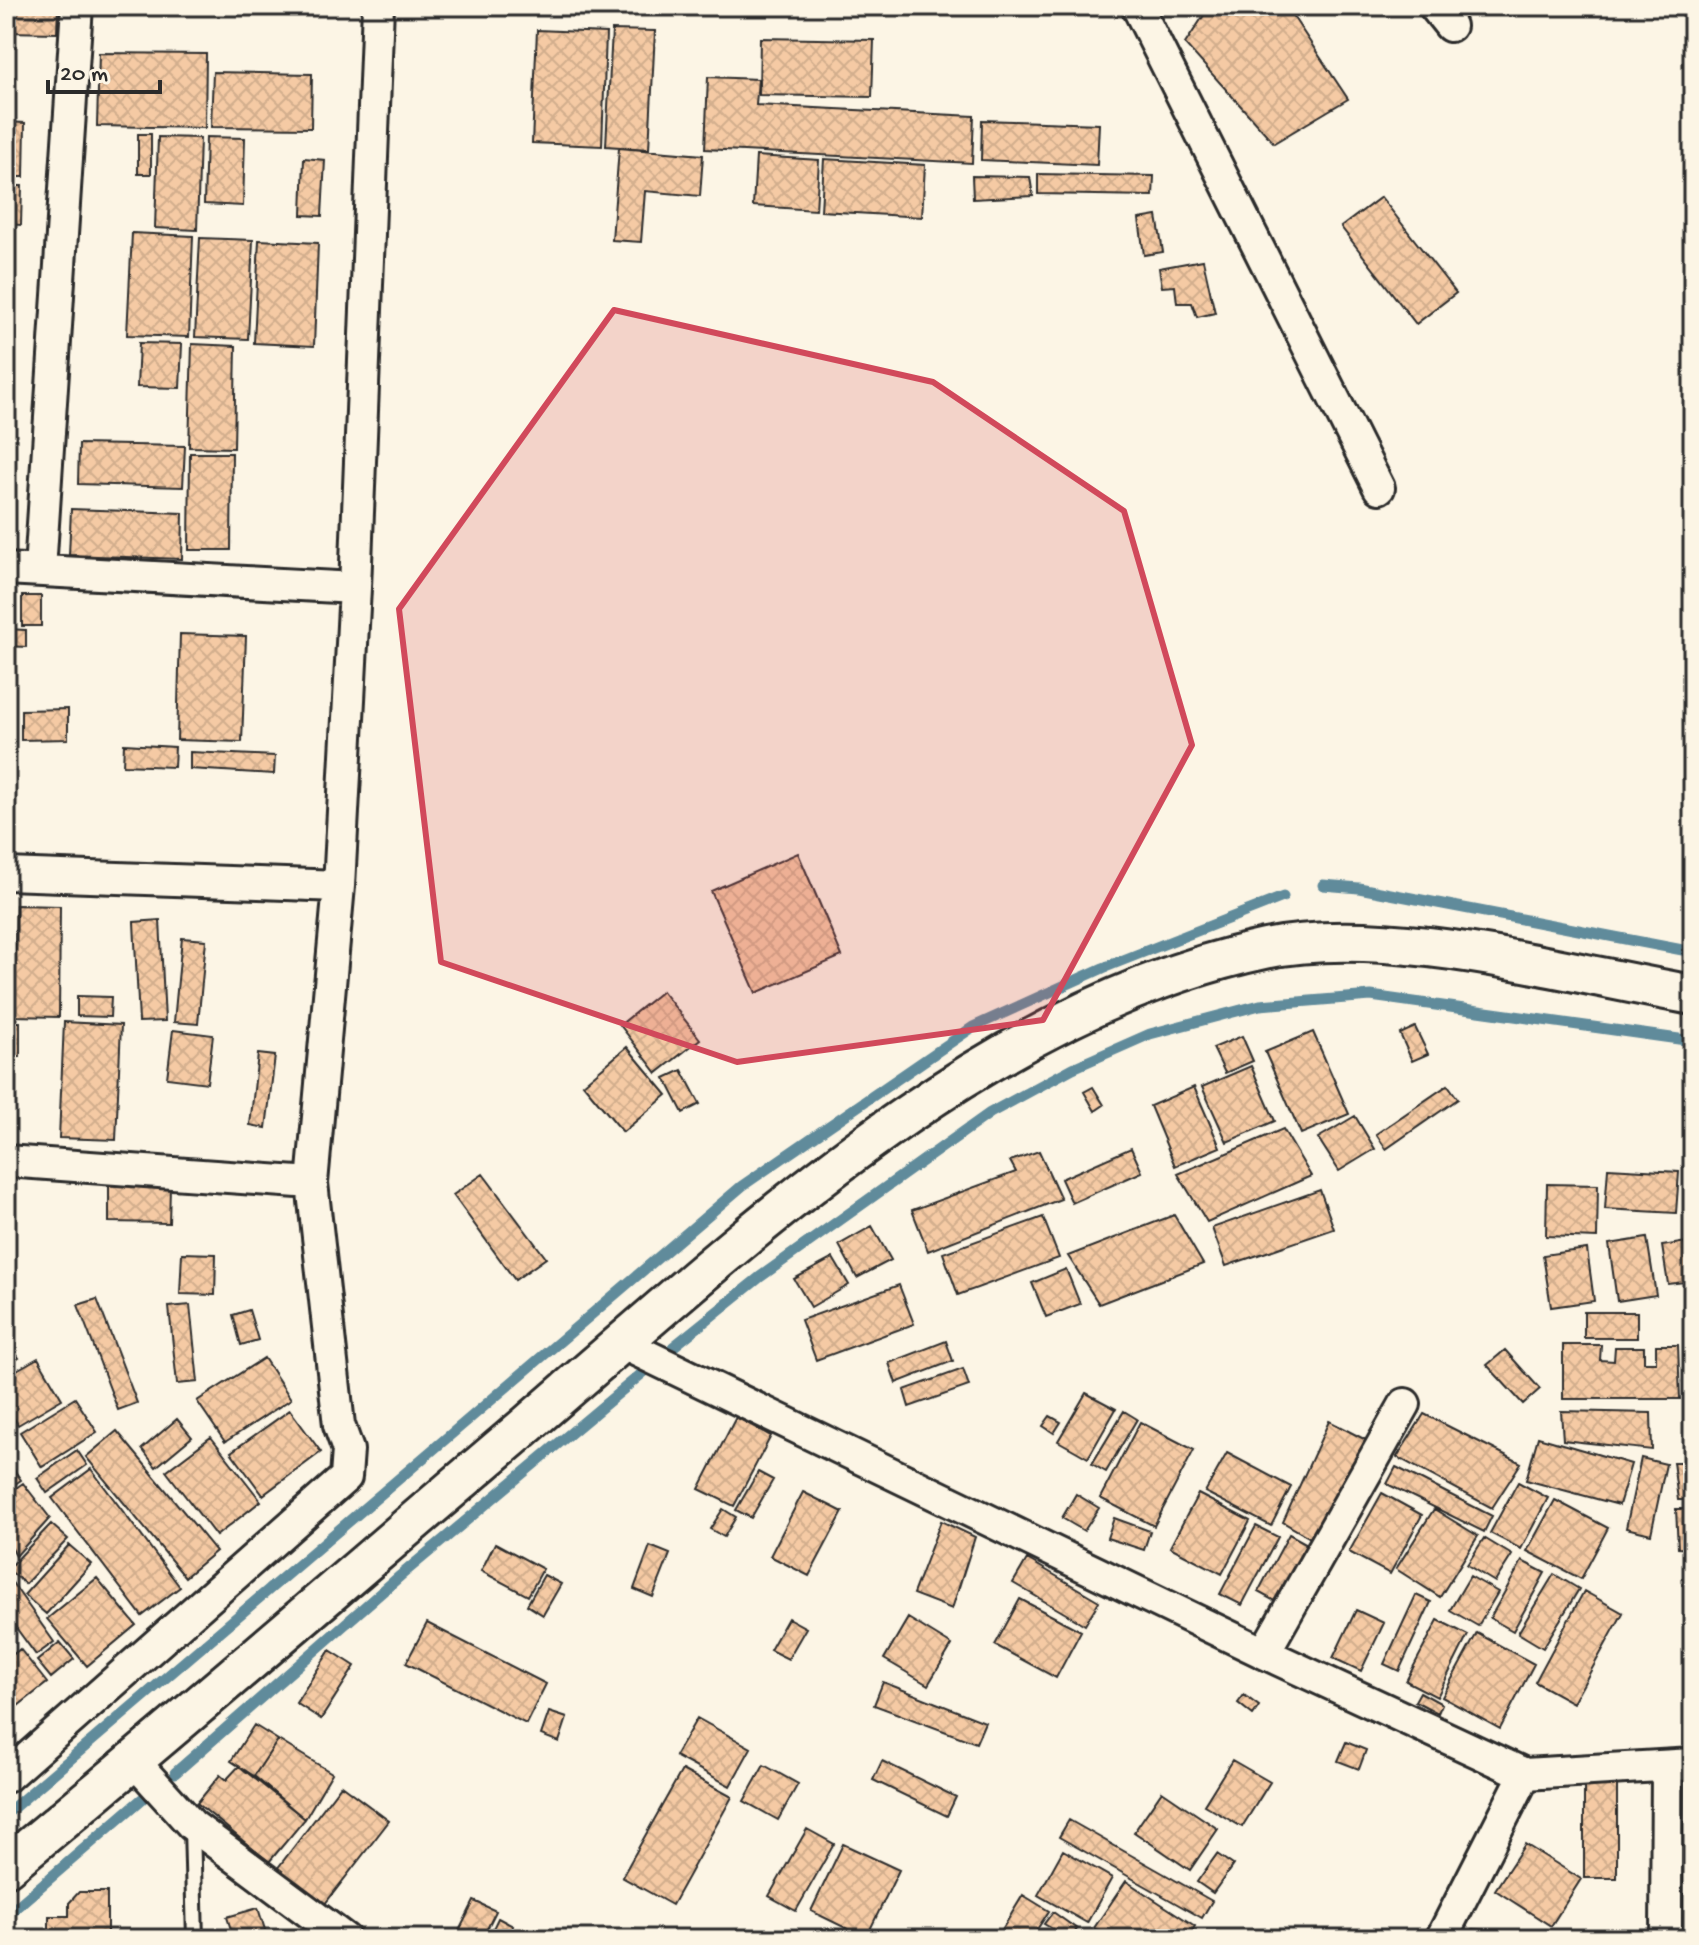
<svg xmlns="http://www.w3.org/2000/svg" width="1699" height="1945" font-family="'Gochi Hand',sans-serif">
<defs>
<pattern id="building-cross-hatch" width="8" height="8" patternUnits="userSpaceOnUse" patternTransform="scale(2)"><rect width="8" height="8" fill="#f5caa4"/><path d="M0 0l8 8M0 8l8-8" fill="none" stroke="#d2ae8d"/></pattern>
</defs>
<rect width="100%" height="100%" fill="#fcf5e5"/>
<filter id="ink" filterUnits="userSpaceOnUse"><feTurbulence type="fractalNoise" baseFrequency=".0125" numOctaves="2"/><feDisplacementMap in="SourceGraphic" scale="16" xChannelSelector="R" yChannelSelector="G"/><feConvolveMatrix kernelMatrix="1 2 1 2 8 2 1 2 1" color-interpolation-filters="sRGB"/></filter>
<g filter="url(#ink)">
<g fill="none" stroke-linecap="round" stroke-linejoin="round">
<path stroke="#618b9b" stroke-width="11" d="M1323 885 1359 888 1693 952
M673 1347 760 1277 990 1113 1073 1068 1150 1034 1260 1005 1371 996 1693 1041
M175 1773 400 1576 645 1371
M6 1814 742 1186 973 1027 1103 968 1283 897
M6 1916 142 1799"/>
</g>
<path fill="url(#building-cross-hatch)" stroke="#2b2b2b" stroke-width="2" d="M6 6H58L57 33 6 32Z
M1220 6H1286L1348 99 1274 143 1185 44 1204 15Z
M537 30 606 33 602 146 532 143Z
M612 30 655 31 649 149 606 146Z
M760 38 874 40 872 97 759 95Z
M99 53 206 54 205 128 97 126Z
M213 72 312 74 311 128 211 127Z
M708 77 758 79 756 105 974 116 972 163 705 149Z
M982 120 1099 124 1097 165 981 160Z
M6 122 25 123 24 177H6Z
M138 134H151V174H138Z
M158 137 200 138 197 230 155 228Z
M206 137 245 138 243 206 204 204Z
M619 148 703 155 700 196 645 191 641 242 612 240Z
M756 156 819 160 816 210 753 206Z
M304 158 325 160 322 216 302 215Z
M824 159 925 165 922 217 821 211Z
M1038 174 1154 176 1153 196 1038 194Z
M972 176 1030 177 1033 196 973 199Z
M6 186H22L21 225 6 224Z
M1381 197 1456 293 1416 324 1341 227Z
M1157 216 1163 252 1144 255 1139 219Z
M132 233 193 236 189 337 127 335Z
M200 238 253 240 248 339 195 337Z
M259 240 318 243 314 346 254 343Z
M1203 260 1215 313 1197 317 1192 303H1177L1175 286 1162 287 1159 268Z
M6 335H12L9 433H6Z
M139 343 182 344 180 388 137 387Z
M192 344 236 346 234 448 189 447Z
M79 444 185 446 183 487 78 484Z
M190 453H232L231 550H189Z
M71 509 183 513 182 559 69 555Z
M22 596H41V626H22Z
M6 629 26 630V647L6 646Z
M180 634 246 636 242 742 177 740Z
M68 709V739L21 740V710Z
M124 744 175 747 174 767 123 765Z
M190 752 275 756 274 774 190 769Z
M798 853 842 956 756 993 711 891Z
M16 905 60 906 59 1017 14 1016Z
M160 920 165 1021 139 1022 134 922Z
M182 938 206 940 198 1024 174 1022Z
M662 991 700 1039 657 1073 620 1025Z
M77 996 111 997 110 1017 77 1016Z
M6 1022H20V1057H6Z
M64 1022 121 1025 116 1140 59 1138Z
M1415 1027 1428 1054 1412 1061 1400 1034Z
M173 1030 213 1035 207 1083 167 1078Z
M1313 1032 1349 1114 1301 1134 1265 1052Z
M1242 1036 1253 1061 1225 1073 1213 1048Z
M627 1047 667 1095 623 1132 583 1084Z
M258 1054 275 1056 266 1128 250 1125Z
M1251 1066 1275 1121 1227 1142 1202 1087Z
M682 1070 700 1104 683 1113 665 1078Z
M1448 1085 1458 1099 1386 1149 1376 1134Z
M1093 1087 1104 1105 1095 1111 1084 1092Z
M1194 1087 1220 1147 1175 1166 1150 1106Z
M1355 1116 1375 1149 1339 1171 1318 1138Z
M1283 1129 1311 1176 1207 1222 1178 1174Z
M1131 1148 1142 1172 1072 1203 1061 1179Z
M1039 1151 1061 1199 928 1251 912 1210 1016 1172 1010 1161Z
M1608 1168 1679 1172 1676 1213 1605 1209Z
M483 1174 546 1258 515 1280 453 1195Z
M1547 1184 1598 1185 1597 1238 1546 1236Z
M109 1185 170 1187 169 1223 109 1222Z
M1320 1190 1334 1229 1226 1266 1212 1228Z
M1174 1215 1203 1264 1099 1304 1068 1256Z
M1043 1217 1059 1258 958 1295 943 1253Z
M872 1226 891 1260 857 1278 839 1245Z
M1647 1238 1656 1295 1617 1301 1609 1244Z
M1693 1241V1281L1668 1284 1662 1246Z
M1587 1249 1594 1301 1551 1307 1543 1255Z
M182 1253 216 1254 215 1295 180 1294Z
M833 1258 849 1285 811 1307 794 1279Z
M1066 1269 1080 1304 1046 1317 1032 1283Z
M899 1285 914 1324 816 1360 801 1320Z
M97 1299 137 1403 118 1410 78 1305Z
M190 1305 198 1382 177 1384 169 1307Z
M249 1310 258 1340 241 1345 233 1315Z
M1584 1312H1637V1338H1584Z
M946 1341 953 1361 896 1383 889 1363Z
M9 1343 19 1358 6 1366V1345Z
M1563 1345H1601L1600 1360 1614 1361 1615 1347H1644V1362H1656V1345H1678L1680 1399H1563Z
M1505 1350 1540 1389 1523 1404 1487 1365Z
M38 1358 62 1399 18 1425 6 1405V1376Z
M264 1358 291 1399 225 1442 197 1401Z
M963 1369 969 1386 909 1407 904 1390Z
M1086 1393 1116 1409 1088 1458 1058 1441Z
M75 1398 97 1432 42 1467 20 1432Z
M290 1410 321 1452 263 1495 231 1452Z
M1124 1411 1137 1419 1106 1472 1092 1464Z
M1561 1411 1651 1413 1652 1450 1563 1440Z
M1424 1414 1521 1463 1492 1508 1397 1457Z
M1050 1416 1061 1422 1054 1433 1043 1426Z
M736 1417 771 1436 734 1506 699 1489Z
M177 1419 192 1437 156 1467 142 1449Z
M1329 1421 1366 1440 1319 1543 1283 1522Z
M1140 1422 1194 1450 1154 1526 1100 1498Z
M117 1431 216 1551 185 1577 86 1457Z
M211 1437 261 1501 216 1536 166 1471Z
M1538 1437 1631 1464 1619 1505 1526 1480Z
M77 1450 87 1465 47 1493 37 1478Z
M1227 1453 1291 1487 1271 1526 1205 1492Z
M6 1458 21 1480 6 1490Z
M1641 1458 1666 1464 1651 1534 1626 1528Z
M1673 1462H1693V1500H1678Z
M1396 1467 1492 1516 1484 1532 1387 1484Z
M91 1469 180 1587 142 1616 52 1498Z
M758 1472 773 1480 751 1518 736 1510Z
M1518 1482 1548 1498 1521 1549 1490 1533Z
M23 1483 50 1518 16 1556 6 1538V1495Z
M803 1492 843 1512 809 1576 770 1556Z
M1382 1493 1422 1515 1390 1574 1349 1552Z
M1076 1494 1099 1508 1084 1531 1062 1518Z
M1198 1494 1250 1521 1222 1574 1170 1547Z
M1555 1500 1608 1528 1581 1579 1527 1551Z
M723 1509 736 1517 724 1537 710 1529Z
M1434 1509 1478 1536 1440 1597 1396 1569Z
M1676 1509H1693V1549L1678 1548Z
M1114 1518 1150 1531 1144 1550 1107 1538Z
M941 1521 975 1537 952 1609 913 1594Z
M51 1524 68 1539 25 1584 8 1569Z
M1256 1526 1278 1537 1242 1605 1220 1594Z
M1289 1534 1309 1545 1278 1603 1258 1592Z
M1484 1538 1512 1555 1495 1582 1467 1565Z
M495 1543 543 1569 528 1596 481 1571Z
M69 1545 91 1564 46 1614 24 1595Z
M650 1546 670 1554 653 1597 634 1589Z
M1027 1559 1099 1601 1085 1625 1013 1583Z
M1522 1561 1545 1573 1513 1631 1490 1618Z
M6 1574 54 1642 36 1655 6 1614Z
M1554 1574 1579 1589 1543 1648 1518 1633Z
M544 1575 561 1584 543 1615 527 1605Z
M1470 1576 1498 1592 1478 1626 1450 1610Z
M97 1578 136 1625 87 1666 47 1619Z
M1584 1591 1623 1613 1573 1703 1535 1682Z
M1416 1595 1431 1602 1399 1671 1384 1664Z
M1020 1599 1081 1631 1056 1678 995 1645Z
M1356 1610 1384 1623 1361 1671 1333 1658Z
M788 1618 806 1628 788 1659 770 1650Z
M908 1618 952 1645 928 1685 884 1659Z
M1438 1620 1468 1635 1437 1697 1406 1681Z
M427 1623 546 1684 526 1724 406 1663Z
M1477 1633 1534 1664 1500 1729 1442 1697Z
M60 1642 74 1659 51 1678 37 1661Z
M20 1649 47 1683 14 1709 6 1698V1660Z
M330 1650 355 1666 321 1719 296 1703Z
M883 1682 985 1722 976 1743 874 1705Z
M1420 1692 1442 1704 1438 1713 1415 1701Z
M1244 1695 1259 1706 1253 1715 1238 1703Z
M549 1712 567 1718 559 1742 541 1735Z
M697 1718 751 1748 730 1786 675 1756Z
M254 1725 278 1740 254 1776 231 1761Z
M278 1740 332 1773 305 1819 254 1776Z
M1346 1742 1366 1750 1359 1769 1338 1761Z
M1232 1760 1270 1782 1242 1827 1204 1805Z
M882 1761 956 1797 947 1816 873 1780Z
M764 1765 798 1784 778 1820 744 1801Z
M239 1766 305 1819 269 1862 197 1803 220 1775 226 1780Z
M682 1770 732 1797 672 1905 622 1877Z
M1584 1781H1617V1878H1584Z
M341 1785 389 1821 324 1905 277 1869Z
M1162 1791 1218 1829 1190 1870 1134 1832Z
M1069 1820 1212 1901 1202 1918 1059 1837Z
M807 1829 834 1844 796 1911 769 1896Z
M1682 1832 1693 1833V1863L1680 1862Z
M843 1844 899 1870 866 1938 811 1911Z
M1525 1844 1581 1879 1551 1926 1495 1890Z
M1063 1850 1112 1878 1087 1923 1038 1895Z
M1217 1854 1233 1865 1213 1893 1197 1882Z
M1126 1881 1195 1926 1187 1939H1111L1094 1928Z
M79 1892H107V1939H16L49 1938V1916H69V1903Z
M1023 1895 1049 1911 1036 1931 1048 1939 998 1936Z
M474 1901 496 1911 482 1939H455Z
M258 1908 268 1939H234L227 1917Z
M1675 1910 1693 1911V1928L1674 1927Z
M1053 1912 1077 1929 1070 1939 1044 1924Z
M498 1918 513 1926 507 1939H488Z
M1473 1929 1584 1938 1469 1939Z"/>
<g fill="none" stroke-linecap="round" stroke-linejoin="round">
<defs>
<path id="service" d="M192 1827 195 1939"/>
<path id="minor" d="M1137 6 1379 488
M1434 6 1450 26
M6 569 355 588
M40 570 77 6
M6 874 339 886
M6 1161 312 1183
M621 1343 1264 1653 1525 1774 1693 1764
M1264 1653 1405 1404
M134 1761 192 1825 345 1939
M6 1777 346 1477 348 1450 339 1425 312 1183 339 886 355 588 378 6
M1441 1939 1525 1774
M1666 1939 1667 1766"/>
<path id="tertiary" d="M6 1867C182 1722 354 1572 528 1424 739 1242 985 1008 1265 949 1390 923 1566 973 1693 995"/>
</defs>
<use href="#service" stroke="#2b2b2b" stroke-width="20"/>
<use href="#minor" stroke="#2b2b2b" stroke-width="36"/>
<use href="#tertiary" stroke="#2b2b2b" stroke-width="44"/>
<use href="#service" stroke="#fcf5e5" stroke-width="14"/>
<use href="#minor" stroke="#fcf5e5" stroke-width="30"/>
<use href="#tertiary" stroke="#fcf5e5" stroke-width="38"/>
</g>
</g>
<path fill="#d1495b" fill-opacity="0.2" stroke="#d1495b" stroke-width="6" stroke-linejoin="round" d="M614 310 933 382 1124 511 1192 745 1043 1020 737 1062 441 962 399 609Z"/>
<rect width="1699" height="1945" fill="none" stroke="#fcf5e5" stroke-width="32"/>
<rect x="16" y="16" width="1667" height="1913" fill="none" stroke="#2b2b2b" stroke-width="3" filter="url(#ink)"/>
<path d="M48 80v12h112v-12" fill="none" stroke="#2b2b2b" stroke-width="4"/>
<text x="60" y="80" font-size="24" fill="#2b2b2b" stroke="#fcf5e5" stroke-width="6" paint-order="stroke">20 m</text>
</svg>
